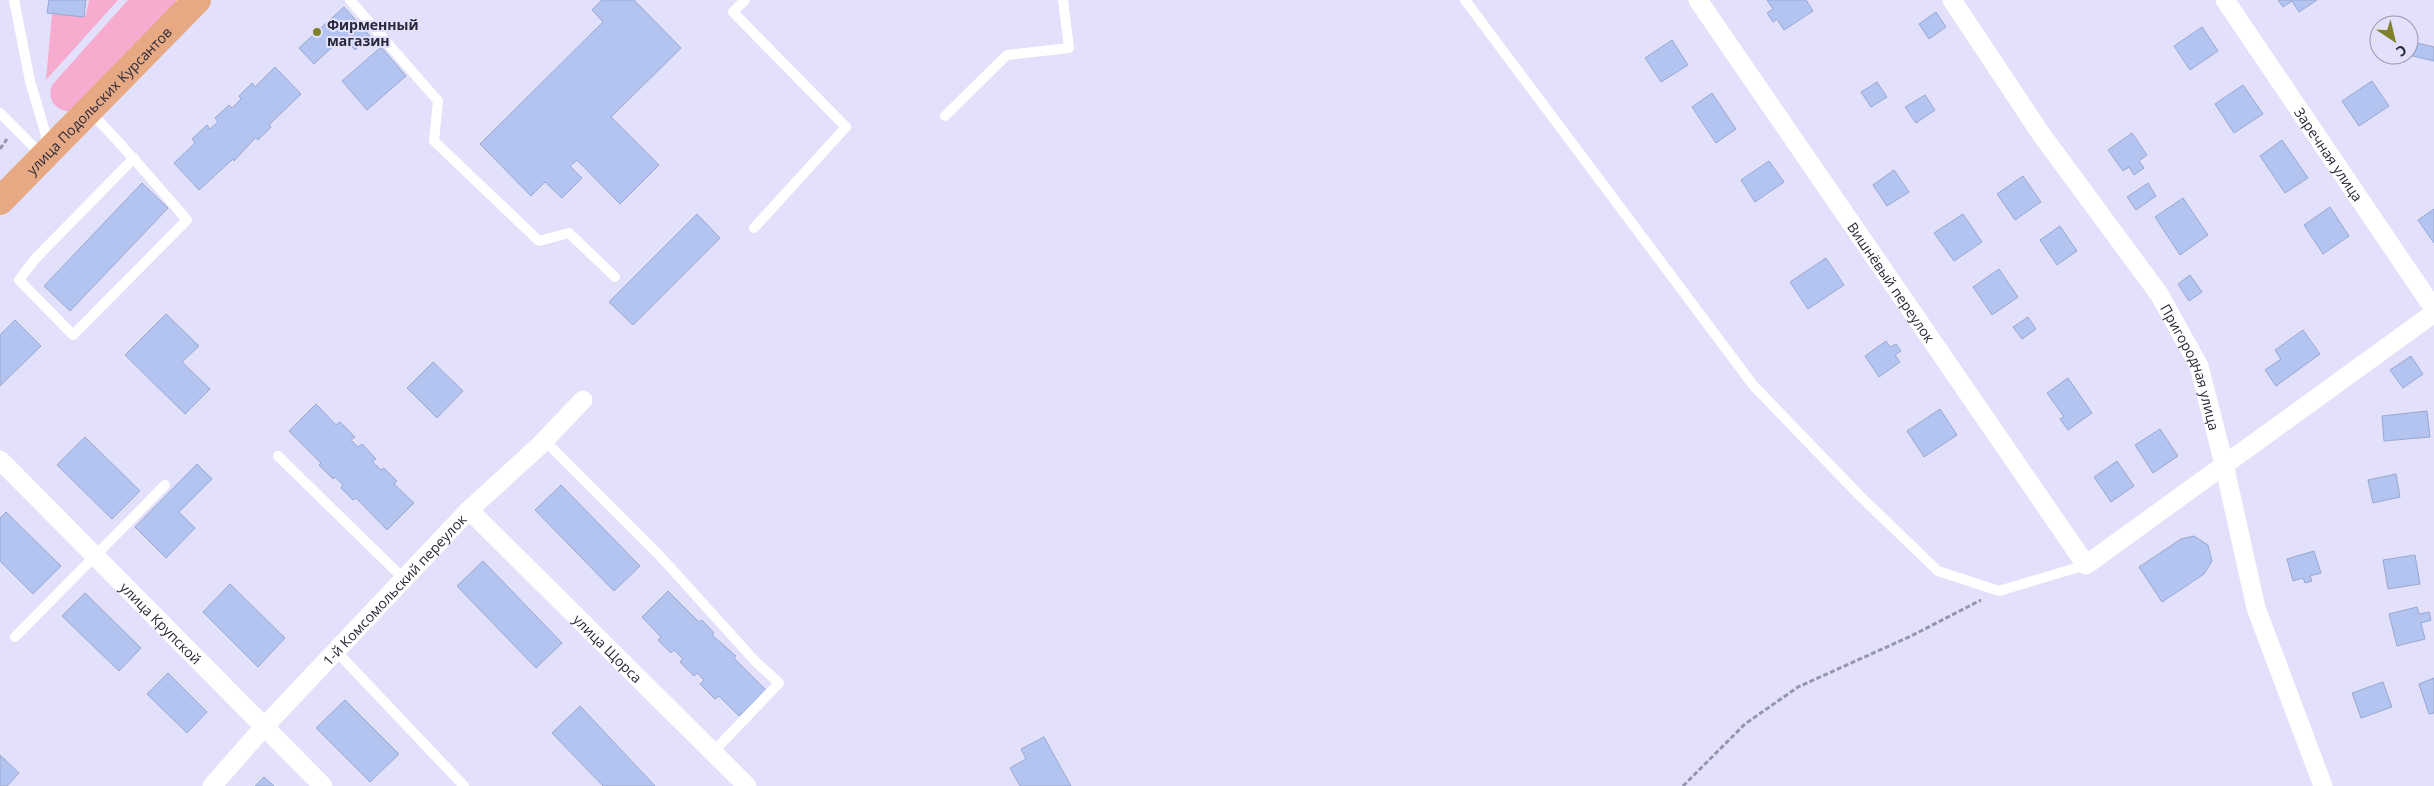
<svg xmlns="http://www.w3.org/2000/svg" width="2434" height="786" font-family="'Open Sans',sans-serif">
<rect width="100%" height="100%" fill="#e2e0fb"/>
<path fill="#f6abcf" d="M89 0H118L46 80 52 14 86 15Z
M128 0H176V5L75 112C58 112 46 102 52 85Z"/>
<path fill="#b3c4f0" stroke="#99a8d1" d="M49 0H86L84 17 47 13Z
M602 0H634L681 48 611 117 659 165 620 204 577 160 570 166 582 178 562 198 545 182 531 196 480 144 603 22 592 10Z
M1767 0H1806L1813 11 1784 30 1777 19 1773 22 1767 13 1773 9Z
M2278 0H2317L2299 12 2292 1 2283 7Z
M344 7 370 36 355 50 343 37 314 64 299 48Z
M1936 12 1946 27 1929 39 1919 24Z
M2202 27 2218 51 2190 70 2174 46Z
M1672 40 1688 65 1661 82 1645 58Z
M2409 41 2434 47V61L2409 55Z
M381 47 406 76 367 110 342 81Z
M275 67 301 94 269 125 271 127 258 140 256 137 234 161 233 159 199 190 174 163 195 143 192 139 207 125 210 129 218 122 215 118 229 105 232 108 241 99 239 96 252 83 255 87Z
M2372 81 2389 106 2359 126 2342 101Z
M1877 82 1887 97 1871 107 1861 92Z
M2243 85 2263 114 2234 133 2215 104Z
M1712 93 1736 129 1716 143 1692 107Z
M1925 95 1935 110 1916 123 1905 107Z
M2132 133 2147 155 2139 161 2144 168 2134 175 2129 167 2123 171 2108 150Z
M2282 140 2308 178 2285 193 2260 156Z
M1769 161 1784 182 1755 202 1741 180Z
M1894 170 1909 192 1887 206 1873 185Z
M2023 176 2041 202 2015 220 1997 194Z
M142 183 168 208 70 311 44 286Z
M2148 183 2156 196 2136 210 2127 197Z
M2183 198 2208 235 2180 255 2155 217Z
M2330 207 2349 236 2323 254 2304 225Z
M2434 209V243L2418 220Z
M697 214 720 238 633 325 609 302Z
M1963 214 1982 242 1954 261 1934 233Z
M2060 226 2077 251 2057 265 2040 240Z
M1826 258 1844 285 1808 309 1790 282Z
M1999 269 2018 297 1992 315 1973 287Z
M2190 275 2202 292 2189 301 2178 284Z
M166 314 199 346 182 362 210 389 185 414 125 355Z
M2028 317 2036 329 2022 339 2013 327Z
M15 320 41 346 0 386V335Z
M2303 330 2320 354 2276 386 2265 370 2281 359 2275 350Z
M1886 341 1890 347 1896 344 1901 351 1895 355 1900 362 1879 377 1865 356Z
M2411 356 2423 374 2403 388 2390 370Z
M433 362 463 391 437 418 407 388Z
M2068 378 2092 413 2068 430 2060 419 2064 417 2047 393Z
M316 404 336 425 340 422 355 437 351 440 358 447 362 444 376 459 372 461 381 470 384 468 397 481 394 484 414 503 387 530 356 498 353 500 341 488 343 485 335 477 333 479 319 465 321 463 289 431Z
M1940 409 1957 435 1924 457 1907 431Z
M2427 411 2430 437 2384 441 2382 416Z
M2160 429 2178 456 2153 473 2135 445Z
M85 437 140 491 112 519 57 465Z
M2117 461 2134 486 2111 502 2094 477Z
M197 464 212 479 179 512 195 528 166 558 135 527Z
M2396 474 2400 497 2373 503 2368 480Z
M561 485 640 566 614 591 535 510Z
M6 512 61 566 33 594 0 561V518Z
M2194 536 2208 545 2212 561 2204 574 2162 602 2139 567 2181 539Z
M2314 551 2321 573 2310 576 2312 581 2305 583 2303 578 2293 581 2287 559Z
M2415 555 2420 584 2388 589 2383 560Z
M483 561 562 643 536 668 457 586Z
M230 584 285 638 258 667 203 612Z
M668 591 699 622 702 620 714 633 712 635 736 656 734 658 766 690 739 716 719 696 715 699 700 684 704 680 697 673 694 676 680 662 683 659 674 650 671 653 658 640 661 637 642 617Z
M85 593 141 648 119 671 62 616Z
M2417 607 2419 614 2429 612 2431 620 2421 623 2425 639 2397 646 2389 614Z
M168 673 207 712 187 733 147 694Z
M2434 678V713L2429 714 2419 684Z
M2383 682 2392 707 2361 718 2352 693Z
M345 700 399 754 370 782 316 728Z
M580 706 655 786H603L552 733Z
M1044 737 1071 786H1020L1010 768 1026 759 1021 749Z
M0 755 19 773 7 786H0Z
M264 777 274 786H255Z"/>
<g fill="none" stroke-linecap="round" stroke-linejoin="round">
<path stroke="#9695ac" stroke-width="3" stroke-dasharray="5 2.5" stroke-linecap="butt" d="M0 149 7 139
M1683 786 1745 724 1798 687 1911 636 1981 600"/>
<path stroke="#fff" stroke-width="10" d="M14 0 30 81 46 135 45 148
M350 0 438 101 434 141 539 241 569 233 615 277
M745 0 733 12 846 127 754 228
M1465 0 1753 385 1860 496 1938 571 1999 591 2086 565
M89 111C124 146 155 183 187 220L73 335 19 280 35 259 134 158
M0 113 43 156
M945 116 1007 55 1069 48 1063 0
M544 440 660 556 756 662 779 683 713 752
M278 456 404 579
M15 637 165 485
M336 651 464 786"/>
<g stroke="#fff" stroke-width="19">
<path id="s1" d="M1698 0 2086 565 2434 313"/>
<path id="s2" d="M1952 0 2041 134 2159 294 2199 366 2224 464 2256 608 2323 786"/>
<path id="s3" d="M2225 0 2434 309"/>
<path id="s4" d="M0 460 323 786"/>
<path id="s5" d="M469 510 747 786"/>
<path id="s6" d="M212 786 263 728 469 510 539 446 583 400"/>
</g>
<path stroke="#e6a983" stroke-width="28" id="s7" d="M0 201 197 0"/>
</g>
<circle fill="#808029" stroke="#e2e0fb" stroke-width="2" cx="317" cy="32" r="5"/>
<g text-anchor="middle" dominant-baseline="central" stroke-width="4" stroke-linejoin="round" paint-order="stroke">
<g font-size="14" font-weight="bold" fill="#292839" stroke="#e2e0fb" text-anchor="start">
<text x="327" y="24">Фирменный<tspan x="327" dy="16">магазин</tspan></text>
</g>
<g font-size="14" fill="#292839" stroke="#e2e0fb">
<text stroke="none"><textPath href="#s7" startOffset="141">улица Подольских Курсантов</textPath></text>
<text stroke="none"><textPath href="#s3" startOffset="186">Заречная улица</textPath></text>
<text stroke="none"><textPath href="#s1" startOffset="342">Вишнёвый переулок</textPath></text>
<text stroke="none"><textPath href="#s2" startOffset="440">Пригородная улица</textPath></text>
<text stroke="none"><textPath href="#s6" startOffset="268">1-й Комсомольский переулок</textPath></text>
<text stroke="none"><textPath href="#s4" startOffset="229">улица Крупской</textPath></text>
<text stroke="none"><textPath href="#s5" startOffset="196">улица Щорса</textPath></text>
</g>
</g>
<g transform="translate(2394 40) rotate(145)"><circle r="24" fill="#e2e0fb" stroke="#9896ad"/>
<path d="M0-4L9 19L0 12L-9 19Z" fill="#808029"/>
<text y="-8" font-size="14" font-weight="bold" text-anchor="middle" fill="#292839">С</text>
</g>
</svg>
